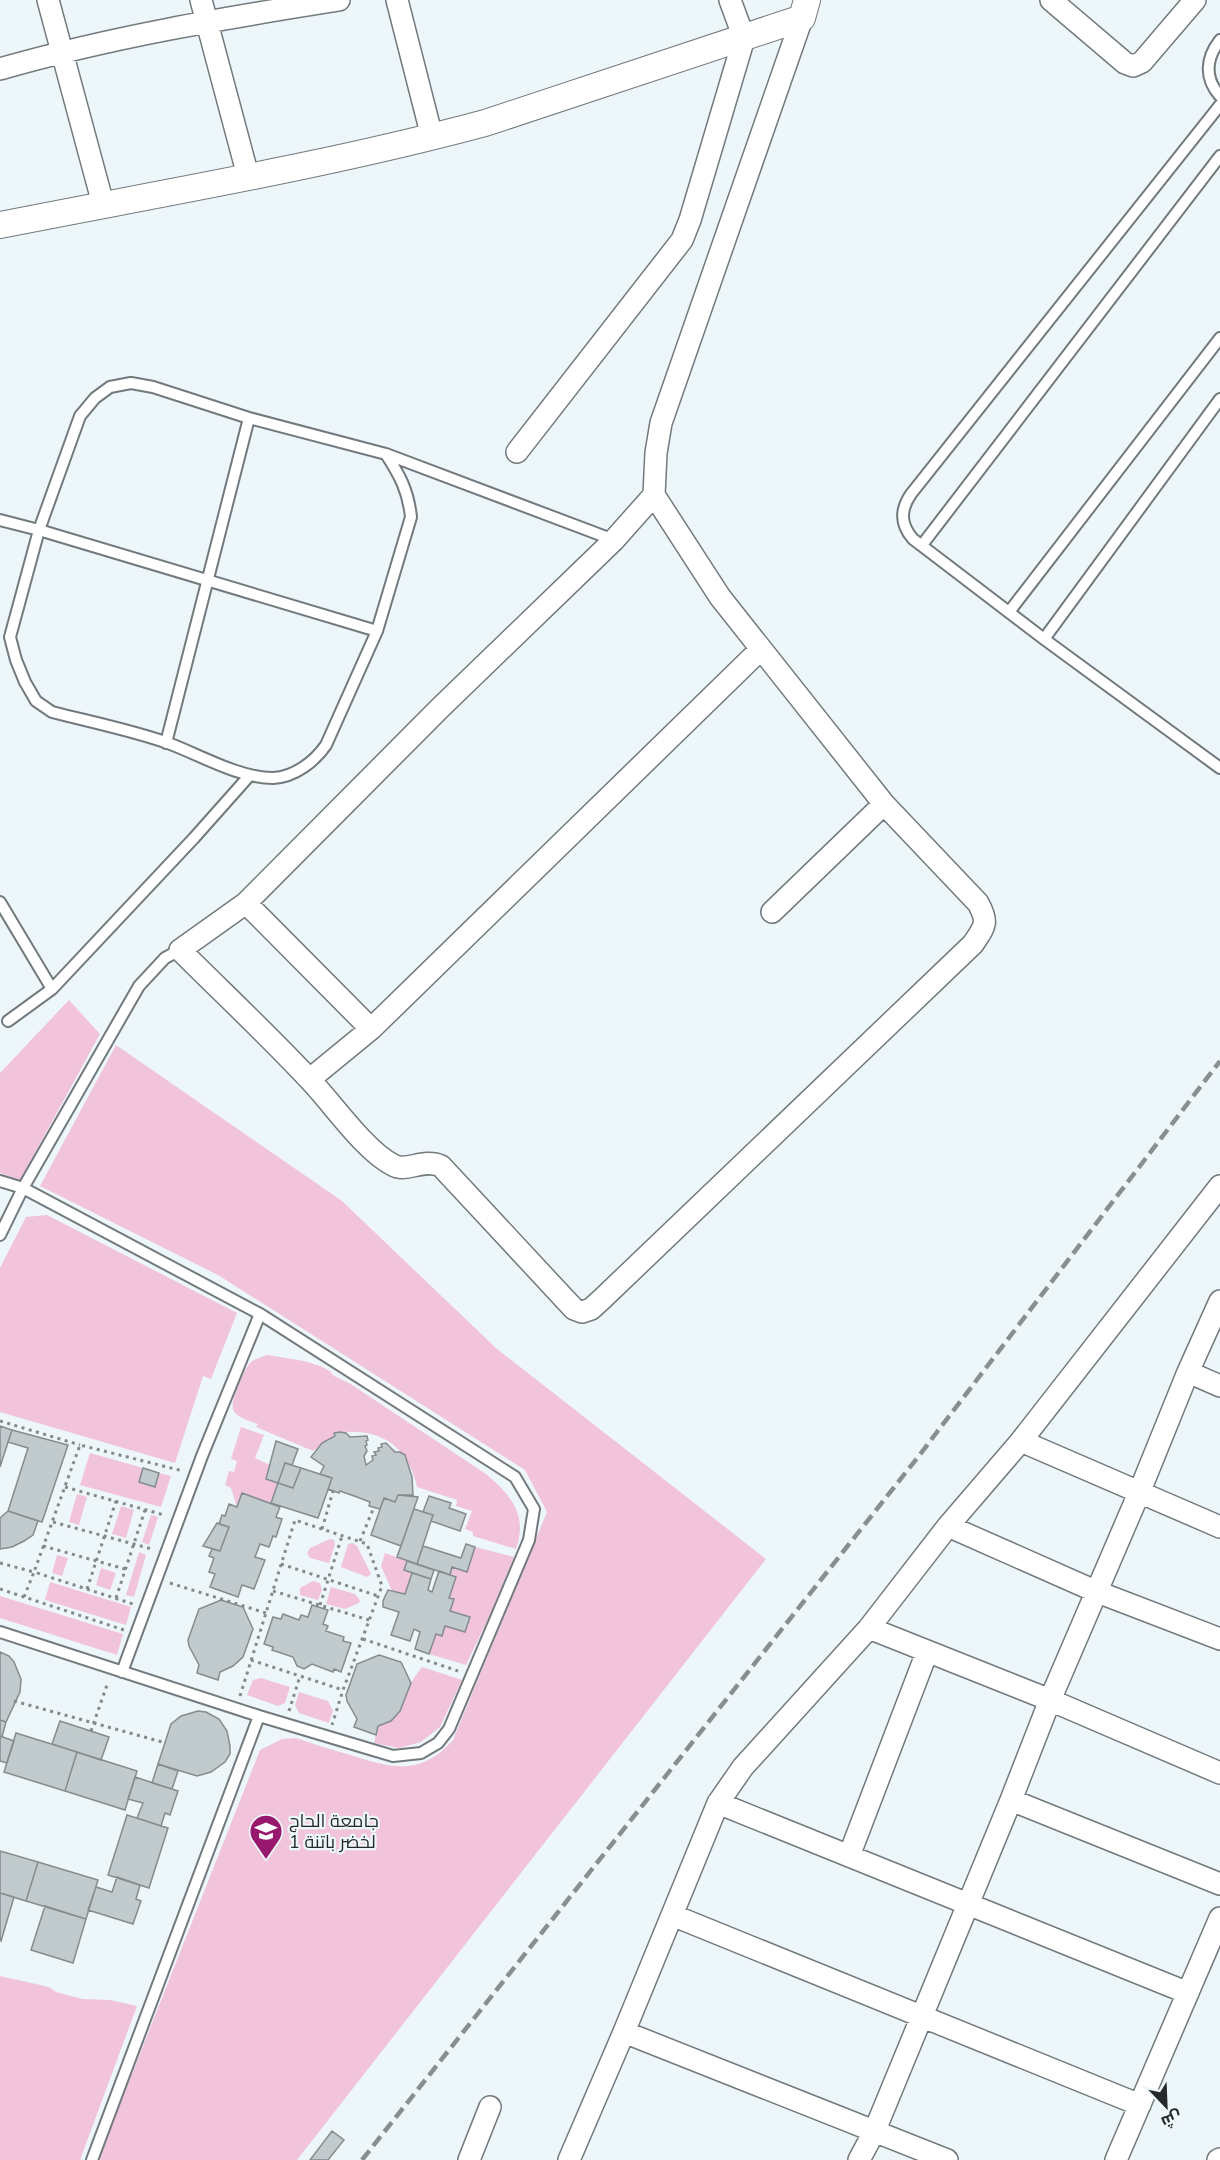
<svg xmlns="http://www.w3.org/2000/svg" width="1220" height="2160" font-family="'Nunito Sans',Cairo,sans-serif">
<rect width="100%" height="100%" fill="#edf6f9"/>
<path fill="#f1c4dc" d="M69 1000 100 1034 20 1180 0 1173V1073Z
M116 1045 342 1201 497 1349 766 1559 297 2160H98L260 1750 282 1739 296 1738C314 1744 332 1750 350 1755 392 1768 420 1777 453 1740L547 1512 525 1470 218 1275 40 1186Z
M47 1215 237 1313 211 1379 203 1376 175 1463 0 1412V1268L26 1217Z
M268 1355 304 1361 320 1366 330 1371 334 1376 349 1383 486 1474C511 1495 528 1515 516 1549L473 1536V1532L465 1529 472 1511 456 1506 457 1500 417 1487C408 1444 378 1427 335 1433V1436L313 1451 256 1427 258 1424C250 1421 237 1418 233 1410 230 1402 244 1368 251 1362 256 1358 262 1357 268 1355Z
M241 1427 264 1435 255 1458 270 1465 266 1479 278 1483 271 1503 242 1493 237 1507 231 1488 225 1485 229 1471 234 1472 237 1461 231 1459Z
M90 1453 143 1468 139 1482 155 1487 159 1473 171 1476 161 1507 80 1485Z
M77 1494 87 1497 79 1525 69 1522Z
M121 1506 134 1510 126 1538 112 1534Z
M151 1515 158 1517 149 1545 142 1542Z
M330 1539 334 1540 335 1544 329 1563 310 1558 307 1553 310 1548Z
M353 1543 357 1546 371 1574 367 1577 341 1567 348 1544Z
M475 1547 514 1557 490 1615 466 1665 429 1654 436 1634 442 1636 445 1626 464 1632 470 1617 450 1611 454 1600 449 1598 456 1577 450 1575 452 1567 467 1572Z
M139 1552 146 1555 134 1597 126 1595Z
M385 1553 407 1561 404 1570 412 1573 405 1594 392 1591 381 1566Z
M57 1555 68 1558 62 1576 52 1573Z
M101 1568 116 1573 110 1590 96 1585Z
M313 1581 320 1583 322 1590 318 1600 300 1595V1588Z
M50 1582 131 1607 126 1625 45 1600Z
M331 1587 355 1594 360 1600 359 1603 345 1609 326 1604Z
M0 1596 123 1634 117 1655 0 1618Z
M422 1667 462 1680 440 1727 421 1742 399 1748 374 1743 378 1726C406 1716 401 1705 411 1683 414 1677 418 1672 422 1667Z
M261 1678 290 1687 285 1703 278 1706 247 1695 253 1680Z
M299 1692 328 1701 333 1711 329 1723 299 1713 295 1705Z
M0 1976 49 1987 56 1992 82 1999 110 2000 137 2006 80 2160H0Z"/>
<path fill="#c1cacc" stroke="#848c8e" stroke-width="1.5" d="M0 1426 12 1430 0 1467Z
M12 1430 68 1445 42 1522 8 1511 28 1448 8 1442Z
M340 1432 346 1433 350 1437 367 1436 368 1440 366 1441 367 1445 365 1446 367 1451 364 1456 366 1465 373 1460 372 1456 376 1455 374 1452 379 1451 378 1448 382 1447 381 1444 386 1443 395 1452H400L405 1455 412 1477 413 1495H398L395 1502 384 1498 380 1509 369 1506 370 1502 357 1497 340 1491 339 1493 328 1489 332 1478 320 1474 324 1466 311 1457 322 1443 335 1436 334 1433Z
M276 1441 298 1449 292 1465 285 1463 278 1483 266 1479Z
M285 1463 301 1468 293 1488 278 1483Z
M143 1468 159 1473 155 1487 139 1482Z
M301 1468 332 1478 318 1518 271 1503 278 1483 293 1488Z
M242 1493 280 1507 276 1517 282 1519 276 1537 273 1536 269 1547 260 1544 255 1557 265 1560 254 1589 242 1585 238 1597 210 1587 215 1574 209 1572 214 1558 209 1556 212 1549 220 1551 229 1527 219 1524 222 1515 225 1516 229 1504 237 1507Z
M398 1495 418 1497 401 1546 371 1535 384 1498 395 1502Z
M429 1496 451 1503 449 1508 466 1514 460 1531 431 1521 433 1515 423 1512Z
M414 1509 433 1515 417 1564 397 1557Z
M8 1511 38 1521 33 1535 24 1541 12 1547 0 1549V1518Z
M217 1523 229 1527 220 1551 203 1546Z
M466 1544 475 1547 467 1572 452 1567 450 1575 417 1564 423 1546 461 1558Z
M407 1561 434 1570 431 1579 404 1570Z
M439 1571 456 1577 449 1598 454 1599 450 1611 470 1617 465 1632 445 1626 442 1636 436 1634 429 1654 415 1649 420 1632 414 1629 410 1641 391 1635 399 1612 383 1607V1601L388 1590 405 1594 412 1573 431 1579 428 1590 432 1592Z
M221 1600 243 1607 253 1629 243 1657 233 1666 220 1672 218 1680 197 1673 199 1665 189 1646 188 1640 199 1609Z
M312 1605 328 1610 323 1624 328 1626 326 1631 344 1637 343 1641 351 1643 341 1672 334 1669 333 1672 312 1664 304 1669 297 1666 293 1657 272 1650 273 1647 264 1644 273 1617 281 1619 283 1614 299 1620 301 1615 308 1617Z
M0 1652 9 1656 14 1662 21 1679 20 1692 6 1722 0 1720Z
M379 1655 401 1662 411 1683 400 1711 391 1721 378 1726 376 1735 354 1727 357 1719 347 1701 346 1695 357 1664Z
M198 1711 206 1712 219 1719 227 1731 230 1746V1754L225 1762 211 1772 197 1776 158 1764 171 1724 181 1716Z
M0 1720 6 1722 2 1737 0 1736Z
M60 1721 109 1737 101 1760 52 1744Z
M16 1733 77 1752 65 1791 4 1772Z
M0 1736 14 1741 7 1763 0 1761Z
M77 1752 137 1771 125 1810 65 1791Z
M158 1764 178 1771 172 1789 152 1783Z
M135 1777 178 1791 170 1815 165 1813 161 1826 137 1818 143 1803 128 1799Z
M127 1815 168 1828 149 1888 108 1875Z
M0 1851 38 1862 26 1901 0 1893Z
M38 1862 98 1880 86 1919 26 1901Z
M117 1877 140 1885 136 1899 141 1901 133 1924 88 1910 96 1887 112 1892Z
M0 1893 14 1897 1 1941 0 1940Z
M45 1906 86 1919 73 1963 31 1950Z
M332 2131 344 2140 328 2160H310Z"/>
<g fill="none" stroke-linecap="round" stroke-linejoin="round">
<defs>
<path id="service" d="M1220 40C1206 58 1204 78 1220 96
M1220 105 911 494C900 510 900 524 913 539L1044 639 1220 768
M386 454C400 476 408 490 411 517L377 631 326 745C315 761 295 777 273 778 239 778 200 755 168 743 131 730 91 722 52 712L36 701 25 682 16 660 10 637 39 530 80 416 95 398 110 387 131 383 153 387 249 418 386 454 614 540
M0 520 39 530 377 631
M922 545 1220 156
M1009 612 1220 338
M1044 639 1220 399
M166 743 249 418
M0 902 52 989
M8 1021 52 989 194 838 250 775
M0 1181 23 1188 260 1314 515 1477 534 1509 529 1540 449 1729 438 1743 421 1753 393 1756 259 1716 0 1632
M0 1235 23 1188 139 986 165 958 180 950
M122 1672 202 1456 260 1314
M92 2160 259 1716"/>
<path id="minor" d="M48 0 103 204
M201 0 248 176
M397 0 432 137
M1051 0 1125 63 1133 66 1142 62 1195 0
M0 69C111 37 225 18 339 0
M517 452 682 240 690 220 744 38 730 0
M654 495 720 597 884 804 978 903C989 923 985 926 973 944L601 1300 591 1309 582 1312 574 1309 441 1166C423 1158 406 1173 393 1165 365 1151 333 1104 310 1080 268 1035 223 993 180 950L246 903 440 708 614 540 654 495 656 453 661 423 802 18
M246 903 371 1029
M772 912 884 804
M310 1079 371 1029 761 649
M1188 1372 1220 1386
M1021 1441 1220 1527
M948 1526 1095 1591 1220 1639
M869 1628 1050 1700 1220 1773
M1011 1800 1220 1884
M718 1803 1188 1993
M849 1856 927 1652
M672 1915 1140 2105
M624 2032 947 2160
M469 2160 490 2107
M569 2160 624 2032 718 1803 743 1767 869 1628 948 1526 1021 1441 1220 1186
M859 2160 875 2130 1011 1800 1050 1700 1139 1493 1188 1372 1220 1301
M1116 2160 1220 1918
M1218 2160 1220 2159"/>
<path id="tertiary" d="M0 225C162 193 325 166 485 123L802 18 807 0"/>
</defs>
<use href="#service" stroke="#727a7d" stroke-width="14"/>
<use href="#minor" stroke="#727a7d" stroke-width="24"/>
<use href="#tertiary" stroke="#727a7d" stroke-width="28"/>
<path stroke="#848a8c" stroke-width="3" stroke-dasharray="3 4.5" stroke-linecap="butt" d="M0 1421 80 1445
M65 1487 164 1515
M53 1522 152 1549
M322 1529 333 1491
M360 1541 374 1507
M43 1546 125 1569
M0 1563 34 1572 80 1445 183 1471
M281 1564 378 1596
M170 1583 266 1613
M0 1589 124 1630
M87 1589 116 1501
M273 1591 369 1620
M24 1597 34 1572 133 1604
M116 1598 145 1510
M320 1605 342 1536
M363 1639 458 1671
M251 1660 343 1690
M240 1696 295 1520 367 1544 382 1586 343 1690 332 1725
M14 1701 166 1743
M289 1711 300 1676
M91 1731 108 1682"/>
<use href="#service" stroke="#fff" stroke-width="10"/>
<use href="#minor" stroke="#fff" stroke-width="21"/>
<use href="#tertiary" stroke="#fff" stroke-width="26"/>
<path stroke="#898f91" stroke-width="4.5" stroke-dasharray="12 6" stroke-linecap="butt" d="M362 2160 918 1457 1220 1061"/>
</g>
<defs>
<symbol id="university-pin" viewBox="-11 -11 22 30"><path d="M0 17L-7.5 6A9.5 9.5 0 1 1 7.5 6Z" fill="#98186e" stroke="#edf6f9"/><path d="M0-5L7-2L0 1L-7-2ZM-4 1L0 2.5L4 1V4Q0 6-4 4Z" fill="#fff"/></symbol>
</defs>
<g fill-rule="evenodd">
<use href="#university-pin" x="247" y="1812" width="38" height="52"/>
</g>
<g text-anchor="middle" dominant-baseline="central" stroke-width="4.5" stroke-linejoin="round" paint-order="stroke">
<g font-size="18" fill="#26292a" stroke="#edf6f9" text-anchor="start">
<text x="289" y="1821">جامعة الحاج<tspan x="289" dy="21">لخضر باتنة 1</tspan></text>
</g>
</g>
<g transform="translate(1166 2106) rotate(157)" stroke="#edf6f9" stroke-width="4.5" paint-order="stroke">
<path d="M0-4.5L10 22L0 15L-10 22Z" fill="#26292a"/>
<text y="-9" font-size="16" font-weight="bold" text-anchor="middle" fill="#26292a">ش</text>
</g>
</svg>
